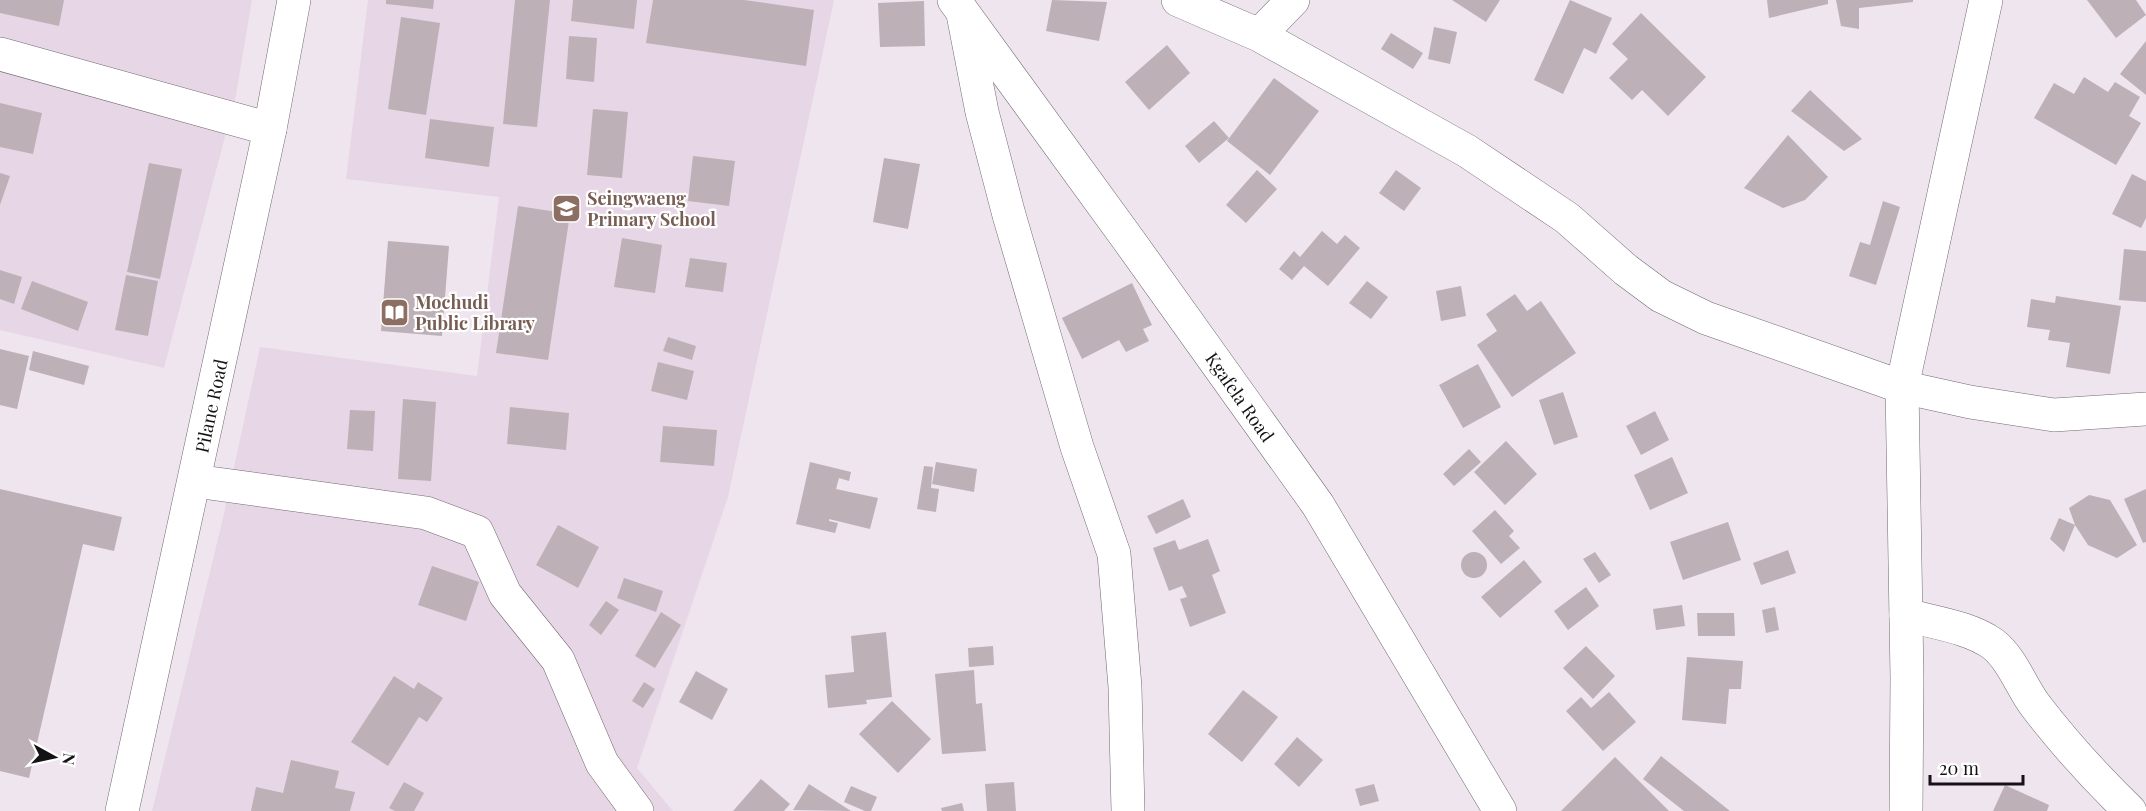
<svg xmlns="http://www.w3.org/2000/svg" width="2146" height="811" font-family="'Playfair Display',serif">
<rect width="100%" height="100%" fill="#efe5ef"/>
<path fill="#e7d7e6" d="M0 0H252L236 95 164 368 0 330Z
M368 0H834L728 497 637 768 673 811H152L223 518 260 347 477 376 499 197 346 179Z"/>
<path fill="#bdb0b6" d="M0 0H64L59 26 0 13Z
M386 0H434L433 9 386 4Z
M515 0H550L537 127 503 124Z
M573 0H637L634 29 571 21Z
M653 0H744L814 10 806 66 646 43Z
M1052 0 1107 2 1099 41 1046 31Z
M1452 0H1500L1486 22Z
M1570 0 1612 18 1596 54 1584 48 1563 94 1534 80Z
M1767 0H1828V4L1769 18Z
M1836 0H1913V2L1859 8V29L1841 26Z
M2087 0H2136L2146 15 2116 38Z
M924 1 925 46 880 47 878 3Z
M1641 13 1706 77 1668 116 1642 90 1632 100 1609 78 1628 59 1612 44Z
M401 17 440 23 426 115 388 109Z
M1434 27 1457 32 1450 64 1428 59Z
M1391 33 1423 53 1413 69 1381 49Z
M569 36 597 38 594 82 566 79Z
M2146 41V95L2120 74Z
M1167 45 1190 73 1149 110 1125 82Z
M2084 77 2108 92 2115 82 2140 97 2129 116 2141 123 2116 165 2034 118 2054 83 2074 94Z
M1274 78 1319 111 1270 175 1227 141Z
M1810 90 1862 139 1844 151 1791 111Z
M0 103 42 113 33 154 0 147Z
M593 109 628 112 622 178 587 175Z
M430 119 494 127 489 167 425 158Z
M1214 121 1229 138 1199 163 1185 146Z
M1788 135 1828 177 1805 200 1783 208 1744 188Z
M693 156 735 161 729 206 688 201Z
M884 158 920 164 908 229 873 222Z
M149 163 182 169 160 279 127 272Z
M1257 170 1277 189 1246 223 1226 205Z
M1396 170 1421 188 1404 211 1379 193Z
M0 173 10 176 0 205Z
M2132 174 2146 181V218L2141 228 2112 214Z
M1883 201 1900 207 1876 285 1849 276 1860 242 1870 245Z
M518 206 570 214 548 360 496 353Z
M1322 231 1337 244 1345 235 1360 248 1328 286 1304 266 1292 280 1279 269 1294 251 1300 257Z
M622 238 662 245 655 293 614 287Z
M388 241 449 246 442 336 381 331Z
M2124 249 2146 251V302L2119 300Z
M690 258 727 263 723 292 685 287Z
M0 270 22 277 14 304 0 299Z
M126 275 158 281 148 336 115 330Z
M32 281 88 302 78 331 21 309Z
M1367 281 1388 297 1371 319 1349 303Z
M1132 283 1152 325 1143 329 1149 341 1126 352 1119 340 1082 359 1062 318Z
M1461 286 1466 316 1441 321 1436 291Z
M1515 294 1527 311 1541 301 1576 353 1512 397 1477 345 1497 331 1486 314Z
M2056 296 2121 306 2110 374 2066 367 2070 343 2048 340 2050 330 2027 327 2031 299 2055 303Z
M668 337 696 346 692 360 663 351Z
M0 349 29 356 17 409 0 405Z
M33 351 89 366 84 385 29 370Z
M658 362 694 371 687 400 651 391Z
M1478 364 1501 407 1463 428 1439 385Z
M1563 392 1578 437 1554 445 1539 400Z
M403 399 436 402 431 481 398 479Z
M510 407 569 413 566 450 507 444Z
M350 410 375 411 373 451 347 449Z
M1655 411 1669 440 1641 455 1626 426Z
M663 426 717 430 714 466 660 462Z
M1506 441 1537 474 1505 505 1474 472Z
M1469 449 1481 462 1454 486 1443 474Z
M1672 457 1688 493 1650 510 1634 475Z
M810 462 851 472 849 481 839 478 836 489 878 498 870 529 829 519V521L838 523 835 533 796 524Z
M936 462 977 469 974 492 932 484Z
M924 466 933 467 931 488 939 489 936 512 917 509Z
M0 489 122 517 114 551 83 544 29 778 0 771Z
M2146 489V542L2143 543 2124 499Z
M2089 495 2110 500 2137 545 2117 558 2088 545 2075 525 2069 508Z
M1183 499 1191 517 1156 534 1147 516Z
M1495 510 1514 531 1509 536 1520 548 1501 564 1472 531Z
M2059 518 2075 525 2064 552 2050 539Z
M1728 522 1741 560 1683 580 1670 542Z
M558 525 599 547 578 588 536 565Z
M1208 539 1220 571 1212 575 1226 613 1190 627 1180 599 1187 597 1182 586 1169 591 1153 548 1175 540 1179 550Z
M1788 550 1796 573 1761 585 1753 563Z
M1595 552 1611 575 1599 583 1583 559Z
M1461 565a13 13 0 1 1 26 0a13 13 0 1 1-26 0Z
M1524 560 1542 582 1500 618 1481 597Z
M432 566 479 582 466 621 418 605Z
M624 578 663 591 656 612 617 598Z
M1586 587 1599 606 1568 630 1554 611Z
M606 601 619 610 601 635 589 625Z
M1682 605 1685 626 1656 630 1653 609Z
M1775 607 1779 630 1766 633 1762 610Z
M661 612 681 625 655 668 635 656Z
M1697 613H1734L1735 636H1698Z
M886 632 892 697 866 700 867 704 828 708 825 675 854 672 851 636Z
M993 646 994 665 969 667 968 648Z
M1586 646 1615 676 1593 699 1563 668Z
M1687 657 1743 661 1741 689H1729L1726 724 1682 720Z
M974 670 976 704 982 703 986 751 942 754 935 674Z
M696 671 728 689 712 720 679 702Z
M394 676 414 689 418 682 443 698 427 722 419 717 388 766 351 742Z
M644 682 655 689 643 708 632 701Z
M1243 690 1278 717 1242 762 1208 734Z
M1609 692 1636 722 1603 751 1566 711 1581 697 1591 708Z
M892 701 931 739 898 773 859 734Z
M1297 737 1323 760 1299 787 1274 764Z
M1661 756 1730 811H1684L1643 779Z
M1615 757 1669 811H1561Z
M291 760 339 771 335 788 355 792 350 811H251L256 787 283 793Z
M761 779 790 804 784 811H733Z
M404 782 424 793 414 811H395L389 808Z
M1014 782 1016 811H987L985 784Z
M809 784 851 811 793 810Z
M1374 784 1379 801 1360 806 1355 789Z
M2005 785 2049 805 2047 811H1993Z
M851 786 877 797 871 811H865L844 802Z
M962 803 964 811H942L941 808Z"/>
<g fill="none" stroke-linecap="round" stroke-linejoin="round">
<defs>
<path id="minor" d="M1178 0 1259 35
M1293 0 1259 35 1467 151 1567 218 1626 270 1661 296 1706 318 1902 387 1970 402 2054 415 2146 409
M963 14 982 112 1009 215 1077 447 1114 554 1125 687 1128 811
M0 54 270 129
M195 481 426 513 477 532 505 594 558 660 602 763 637 811
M1906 615C1935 623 1969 627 1993 644 2012 659 2021 686 2035 705 2064 743 2096 778 2130 811"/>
<path id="tertiary" d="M954 0 1130 242 1318 505 1500 811
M1906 811 1907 678 1902 387 1986 0"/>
<path id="secondary" d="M122 811 270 129 294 0"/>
</defs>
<use href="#minor" stroke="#726971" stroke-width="34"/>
<use href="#tertiary" stroke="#726971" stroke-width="34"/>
<use href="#secondary" stroke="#726971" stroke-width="34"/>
<use href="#minor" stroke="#fff" stroke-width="33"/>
<use href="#tertiary" stroke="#fff" stroke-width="33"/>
<use href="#secondary" stroke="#fff" stroke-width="33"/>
</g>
<defs>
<symbol id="school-square" viewBox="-11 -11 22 22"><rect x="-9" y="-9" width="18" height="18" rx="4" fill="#8d6e63" stroke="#fff"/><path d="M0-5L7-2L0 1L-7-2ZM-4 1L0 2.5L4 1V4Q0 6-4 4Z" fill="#fff"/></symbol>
<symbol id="library-square" viewBox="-11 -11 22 22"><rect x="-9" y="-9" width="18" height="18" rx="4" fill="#8d6e63" stroke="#fff"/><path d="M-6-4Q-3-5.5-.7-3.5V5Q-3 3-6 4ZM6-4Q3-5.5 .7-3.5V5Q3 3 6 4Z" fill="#fff"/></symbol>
</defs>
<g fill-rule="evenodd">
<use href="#school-square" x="550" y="192" width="33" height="33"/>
<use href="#library-square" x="378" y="296" width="33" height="33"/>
</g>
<g text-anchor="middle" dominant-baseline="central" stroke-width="4.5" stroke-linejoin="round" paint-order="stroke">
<g font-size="18" font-weight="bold" fill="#785e54" stroke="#fff" text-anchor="start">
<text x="587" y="198">Seingwaeng<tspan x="587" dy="21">Primary School</tspan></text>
<text x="415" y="302">Mochudi<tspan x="415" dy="21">Public Library</tspan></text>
</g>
<g font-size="18" fill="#151215" stroke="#fff">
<text transform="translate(1240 397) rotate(55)">Kgafela Road</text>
<text transform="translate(211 406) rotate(-78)">Pilane Road</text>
</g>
</g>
<g transform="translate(54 757) rotate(98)" stroke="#ffffff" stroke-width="4.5" paint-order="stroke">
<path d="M0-4.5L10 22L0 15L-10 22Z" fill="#151215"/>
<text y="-9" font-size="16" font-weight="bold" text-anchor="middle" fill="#151215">N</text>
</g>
<path d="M1930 775v9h93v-9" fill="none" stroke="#151215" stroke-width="3"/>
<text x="1939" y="775" font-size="18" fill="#151215" stroke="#ffffff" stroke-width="4.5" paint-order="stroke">20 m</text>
</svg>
